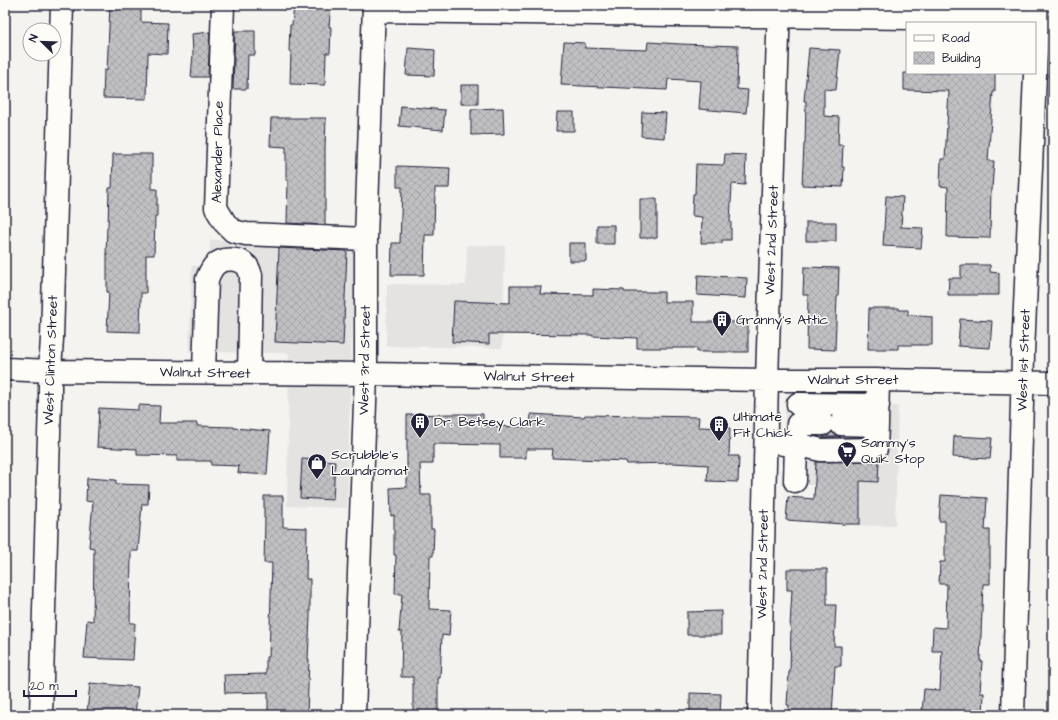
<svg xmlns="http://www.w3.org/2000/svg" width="1058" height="720" font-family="'Architects Daughter',sans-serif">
<defs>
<pattern id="building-cross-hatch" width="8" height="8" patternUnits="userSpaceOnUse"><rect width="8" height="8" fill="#c0bfc2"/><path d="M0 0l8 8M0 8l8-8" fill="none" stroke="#a5a4a8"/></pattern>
</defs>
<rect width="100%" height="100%" fill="#f4f3ef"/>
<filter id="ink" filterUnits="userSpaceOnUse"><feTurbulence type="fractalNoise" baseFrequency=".025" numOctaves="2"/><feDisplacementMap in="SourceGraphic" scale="8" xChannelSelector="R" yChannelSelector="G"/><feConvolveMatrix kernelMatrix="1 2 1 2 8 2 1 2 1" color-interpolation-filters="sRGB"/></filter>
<g filter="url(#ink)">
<path fill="#e4e3e2" d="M210 240 356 241 351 353 347 508 287 506 289 353 189 352 192 266H209Z
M467 245 505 246 502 348 386 346 387 284 466 285Z
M785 406H898L895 526 842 525 843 486 783 484Z"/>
<path fill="url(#building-cross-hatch)" stroke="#22223b" d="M110 5H141V22L168 23 167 54 148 53 147 99 103 98 104 70 107 71Z
M294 5H331L329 27H331L330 53H326L325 85 290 84 291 51H289L290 25H292Z
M235 31H255V55H248L247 89H233Z
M210 32 208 77H191L193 54 192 34Z
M564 42 585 43V48L647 50 648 42 680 44 738 46 737 89 748 90 746 113 699 109 701 81 668 79 667 90 561 85Z
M408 48 435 50 434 76 406 75Z
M809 48 840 50 836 90 824 89V116L839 117 838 145H843L842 167H844L843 187 802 185 804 144H805L806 101H804Z
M904 73H995V92H993L988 161H994L992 188H991L990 238 947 237 948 187 940 186 941 159H945L949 91 904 90Z
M461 85H478V104H461Z
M401 106 445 110 443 130 399 126Z
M503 108 504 134 471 135V109Z
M557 112H574V131H556Z
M642 112 666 113 664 138 641 136Z
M271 118H326L325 147V225L287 223 288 180H286V147L270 146Z
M113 154H152V189H157V216H155L154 255H146V293H141L140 332 107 331 109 292H107V254H106L107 227H108L109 188H112Z
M725 154 746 155 745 185 732 184 730 222H731V240H722V243H701L702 217 692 216 693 194H695L696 164 724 165Z
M397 166 450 168 449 188H435L434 235H425L424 275H391L392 243H400L402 187H397Z
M886 196 903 197 901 227 923 228 921 248 883 246Z
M640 199H657V238H640Z
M806 222H836V241H806Z
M597 225H614V244H597Z
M569 243H586V261H569Z
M279 248 347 251 343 345 275 342Z
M961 265H990V272L999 273V295H948L949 278H961Z
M804 267 839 268 838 297H837L835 350 807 349 808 295H803Z
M698 275 747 278 746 298 697 295Z
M510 286H541L540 294 593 295V289L624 290V292H664V302H693V322H748V352H697V348H637V338L592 336V335L489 334V344L452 342 454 301 510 303Z
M869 308H899V310H908V315L932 317V345H898V349H868Z
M960 319 992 321 990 348 958 346Z
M138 405 160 406 159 423H197V426L234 427V428L270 431 267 475 238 473 239 466 211 465V461H177V456L137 455V449L97 447 99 408 138 410Z
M449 414H483V426L530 427 531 414 584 417 585 415 699 417 698 427 730 428 729 456H739L738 482 707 481 708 465 673 463 627 464 626 461 552 458 553 449H526V458H500V445L433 444V464H420L421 495H431V529H434L433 556H430L429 609 451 610 449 636 442 635 440 678H438V715H413V677H401L402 632H399L402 594H395L396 555H394V515L391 516 390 488 407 487V415Z
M832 432 835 435 841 437H823V436L829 435Z
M954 436 992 438 990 459 953 457Z
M302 459 335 461 333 500 300 498Z
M879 461 878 482 860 481V524H843L786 520 788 497 814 499 816 462H821Z
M87 478 116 480V484L149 485 148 504H142L138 551H131L130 623H135L133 660 84 658 87 620 93 621 94 548 89 547 93 502 86 501Z
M941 495 987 498 985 530H990V584H983L980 661H982L980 693H984L983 715H944L922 713 924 689 940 690 942 651H932L933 627 946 628 947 584H939L940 562H945V521H939Z
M264 496H283V527L307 528 306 579H310V617L308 659H309L307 715H268V692L225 693 224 675 266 674V657H269L272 563H264L265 518H264Z
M787 569H827V605H836L834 646H841V666H835L832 715H788L789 705H787L789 672H790L791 627H790L792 590H787Z
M721 611V635H687V612Z
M90 683 138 687 135 715H112L87 713Z
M690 693 721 694 720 715H690Z"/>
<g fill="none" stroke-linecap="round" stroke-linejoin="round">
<defs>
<path id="minor" d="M223 5 216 208 225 223 233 231 246 234 366 239
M374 11 1052 20
M5 369 50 371 366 374 767 380H878L1053 383
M204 372 207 279C209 274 211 269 215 265 223 257 240 258 247 266 249 269 250 272 251 275L249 373
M798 404 878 405
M823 424H798L796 444 821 450 876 449 877 425
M841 424 877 425 878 380
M783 444H796L795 481
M41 715 50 400V371L52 338 62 5
M354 715 366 374V239L374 5
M759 715 767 380 779 5
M1013 715 1022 402 1023 353 1038 5"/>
</defs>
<use href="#minor" stroke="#22223b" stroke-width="25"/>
<use href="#minor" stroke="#fdfcf7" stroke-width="22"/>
</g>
</g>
<defs>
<symbol id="building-pin" viewBox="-11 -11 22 30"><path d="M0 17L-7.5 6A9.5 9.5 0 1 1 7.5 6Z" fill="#22223b" stroke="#fdfcf7"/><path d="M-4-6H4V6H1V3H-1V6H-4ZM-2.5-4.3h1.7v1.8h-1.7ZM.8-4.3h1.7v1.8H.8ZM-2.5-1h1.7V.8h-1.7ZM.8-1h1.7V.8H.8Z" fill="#fff"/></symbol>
<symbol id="supermarket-pin" viewBox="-11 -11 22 30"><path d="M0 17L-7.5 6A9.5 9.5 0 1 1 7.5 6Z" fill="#22223b" stroke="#fdfcf7"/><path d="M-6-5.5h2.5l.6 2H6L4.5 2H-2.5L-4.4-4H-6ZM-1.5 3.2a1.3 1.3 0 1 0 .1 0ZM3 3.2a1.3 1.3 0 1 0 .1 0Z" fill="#fff"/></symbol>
<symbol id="shop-pin" viewBox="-11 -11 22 30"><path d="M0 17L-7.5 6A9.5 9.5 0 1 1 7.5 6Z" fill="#22223b" stroke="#fdfcf7"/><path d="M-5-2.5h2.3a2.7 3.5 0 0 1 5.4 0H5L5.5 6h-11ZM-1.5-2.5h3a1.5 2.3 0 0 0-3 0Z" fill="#fff"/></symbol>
</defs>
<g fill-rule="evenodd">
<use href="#building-pin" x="711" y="309" width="22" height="30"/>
<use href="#building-pin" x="409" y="411" width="22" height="30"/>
<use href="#building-pin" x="708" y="414" width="22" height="30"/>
<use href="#supermarket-pin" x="836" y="440" width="22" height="30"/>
<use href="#shop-pin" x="306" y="452" width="22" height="30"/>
</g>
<g text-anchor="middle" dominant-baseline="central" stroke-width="3" stroke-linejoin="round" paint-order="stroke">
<g font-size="14" fill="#22223b" stroke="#fdfcf7">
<text transform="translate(218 152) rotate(-89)">Alexander Place</text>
<text transform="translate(772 240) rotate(-88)">West 2nd Street</text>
<text transform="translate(51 360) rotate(-88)">West Clinton Street</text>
<text transform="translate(365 360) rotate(-89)">West 3rd Street</text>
<text transform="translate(1024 360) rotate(-88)">West 1st Street</text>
<text transform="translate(205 373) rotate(1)">Walnut Street</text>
<text transform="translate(529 377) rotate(1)">Walnut Street</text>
<text x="853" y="380">Walnut Street</text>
<text transform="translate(763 564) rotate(-89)">West 2nd Street</text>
</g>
<g font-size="14" fill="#22223b" stroke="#fdfcf7" text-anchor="start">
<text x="736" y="320">Granny's Attic</text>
<text x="733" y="417">Ultimate<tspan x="733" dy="16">Fit Chick</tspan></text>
<text x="434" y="422">Dr. Betsey Clark</text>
<text x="861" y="443">Sammy's<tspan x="861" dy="16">Quik Stop</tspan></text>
<text x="331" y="455">Scrubble's<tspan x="331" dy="16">Laundromat</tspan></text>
</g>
</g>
<rect width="1058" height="720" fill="none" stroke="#fdfcf7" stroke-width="20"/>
<rect x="10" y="10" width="1038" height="700" fill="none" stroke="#22223b" stroke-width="1.5" filter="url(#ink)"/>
<rect x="906" y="22" width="130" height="52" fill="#fdfcf7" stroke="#a5a5ac"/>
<rect x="914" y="35" width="20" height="6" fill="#fdfcf7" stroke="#a5a5ac"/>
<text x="942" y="42" font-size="12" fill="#22223b">Road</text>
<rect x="914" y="52" width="20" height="12" fill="url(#building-cross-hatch)" stroke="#a5a5ac"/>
<text x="942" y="62" font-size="12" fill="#22223b">Building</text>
<g transform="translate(42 42) rotate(293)"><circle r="19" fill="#fdfcf7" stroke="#a5a5ac"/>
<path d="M0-3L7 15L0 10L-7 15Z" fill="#22223b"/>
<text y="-6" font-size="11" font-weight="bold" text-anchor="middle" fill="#22223b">N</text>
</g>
<path d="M24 690v6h52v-6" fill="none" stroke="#22223b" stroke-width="2"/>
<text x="30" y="690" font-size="12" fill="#22223b" stroke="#fdfcf7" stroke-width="3" paint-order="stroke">20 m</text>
</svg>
